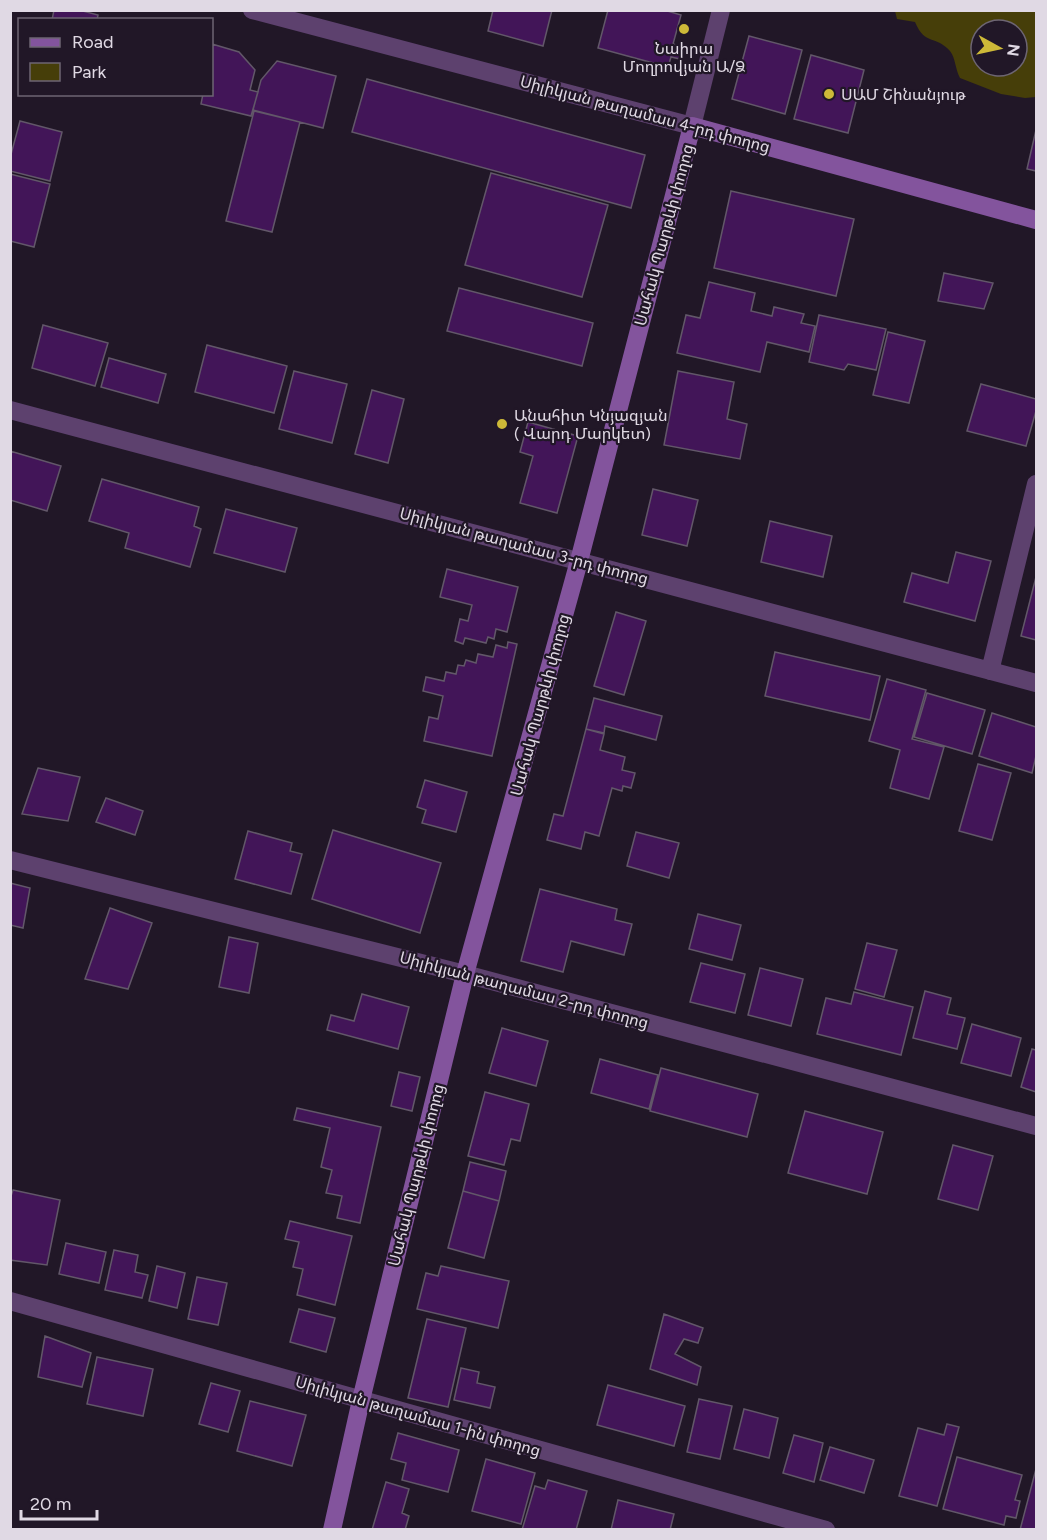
<svg xmlns="http://www.w3.org/2000/svg" width="1047" height="1540" font-family="Figtree,'Noto Sans Armenian',sans-serif">
<rect width="100%" height="100%" fill="#211727"/>
<path fill="#463e09" fill-rule="evenodd" d="M895 11H1036V97L1025 98 1001 94 960 78C955 69 956 59 950 51 936 35 925 46 915 22L897 19ZM981 30H1017V66H981Z"/>
<path fill="#421558" stroke="#625769" stroke-width="1.5" d="M54 10H79L98 15 97 20H52Z
M493 10H552L543 46 488 31Z
M608 10H664L681 15 673 44 683 47 680 59 671 57 668 67 598 48Z
M749 36 802 50 785 114 732 99Z
M212 44 239 52 255 70 250 90 258 92 251 116 201 104 203 94H212Z
M811 55 864 70 848 133 794 119Z
M277 61 336 76 323 128 253 110 261 80Z
M367 79 645 155 631 208 352 132Z
M254 111 300 122 272 232 226 221Z
M20 121 62 132 50 181 10 171V158Z
M1036 130V171L1027 169Z
M491 173 608 205 582 297 465 265Z
M10 174 50 184 34 247 10 241Z
M731 191 854 219 836 296 714 268Z
M944 273 993 283 984 309 938 301Z
M709 282 755 293 751 311 772 316 774 307 804 314 801 323 815 326 809 352 767 342 760 372 677 353 686 315 700 318Z
M459 288 593 323 582 366 447 331Z
M819 315 886 329 876 370 848 364 844 370 809 362Z
M43 325 108 343 95 386 32 368Z
M888 332 925 341 909 403 873 395Z
M207 345 287 366 274 413 195 392Z
M109 358 166 374 158 403 101 387Z
M294 371 347 384 332 443 279 429Z
M678 371 734 382 727 419 747 424 740 459 664 445Z
M981 384 1036 399V411L1026 446 967 431Z
M372 390 404 399 388 463 355 454Z
M528 422 578 436 557 513 520 503 533 456 520 452Z
M10 451 61 466 47 511 10 500Z
M102 479 199 507 194 526 201 529 190 567 125 548 129 533 89 521Z
M653 489 698 500 687 546 642 535Z
M226 509 297 528 285 572 214 553Z
M770 521 832 536 823 577 761 562Z
M956 552 991 561 975 621 904 602 912 573 948 583Z
M447 569 518 587 507 632 496 629 494 639 488 637 486 643 465 638 463 644 455 641 460 619 468 621 472 605 440 597Z
M1036 577V640L1021 636Z
M616 612 646 621 624 695 594 686Z
M508 642 517 644 492 756 424 741 429 717 438 719 443 696 423 691 426 677 444 681 446 672 456 674 458 665 464 666 466 660 476 663 478 654 493 657 496 645 507 648Z
M775 652 880 676 870 720 765 696Z
M887 679 926 690 912 739 944 747 929 799 890 788 900 750 869 741Z
M927 693 985 710 972 754 914 737Z
M594 698 662 716 656 740 605 726 604 733 586 729Z
M992 713 1036 727V756L1032 773 979 756Z
M586 729 604 734 600 750 625 757 622 770 635 773 631 788 623 786 622 791 612 788 599 836 585 832 581 849 547 840 554 814 563 816Z
M978 764 1011 773 992 840 959 831Z
M38 768 80 777 68 821 22 814Z
M425 780 467 792 456 832 422 823 426 810 417 807Z
M106 798 143 811 135 835 96 822Z
M333 830 441 863 420 933 312 899Z
M248 831 292 843 290 851 302 854 291 894 235 879Z
M636 832 679 843 669 878 627 866Z
M10 883 30 888 23 928 10 925Z
M540 889 617 909 615 920 632 924 624 955 571 941 563 972 521 961Z
M110 908 152 923 128 989 85 979Z
M698 914 741 925 732 960 689 949Z
M229 937 258 943 249 993 219 987Z
M867 943 897 950 884 997 855 989Z
M701 963 745 974 735 1013 690 1002Z
M760 968 803 979 791 1026 748 1015Z
M925 991 951 998 947 1014 965 1018 957 1049 913 1038Z
M854 992 913 1007 901 1055 817 1034 826 998 851 1004Z
M362 994 409 1007 398 1049 327 1030 331 1015 354 1021Z
M972 1024 1021 1038 1011 1076 961 1063Z
M502 1028 548 1041 536 1086 489 1073Z
M1032 1049 1036 1050V1092L1021 1087Z
M600 1059 658 1075 649 1109 591 1093Z
M661 1068 758 1094 747 1137 650 1111Z
M399 1072 420 1077 412 1111 391 1106Z
M485 1092 529 1104 520 1141 511 1139 504 1165 468 1156Z
M297 1108 381 1127 360 1223 337 1218 342 1196 326 1193 332 1170 321 1167 330 1128 294 1120Z
M805 1111 883 1132 867 1194 788 1173Z
M953 1145 993 1156 978 1210 938 1199Z
M470 1162 506 1171 499 1201 463 1191Z
M13 1190 60 1200 47 1265 10 1260V1199Z
M463 1191 499 1201 484 1258 448 1248Z
M290 1221 352 1236 335 1305 297 1295 303 1269 293 1267 299 1242 285 1239Z
M66 1243 106 1252 99 1283 59 1274Z
M114 1250 138 1255 135 1272 148 1275 142 1298 105 1290Z
M157 1266 185 1273 177 1308 149 1301Z
M441 1266 509 1281 498 1328 417 1309 426 1273 438 1276Z
M197 1277 227 1283 218 1325 188 1319Z
M299 1309 335 1318 326 1352 290 1342Z
M664 1314 703 1328 698 1343 684 1339 675 1354 701 1367 697 1385 650 1369Z
M427 1319 466 1328 448 1407 408 1398Z
M45 1336 91 1353 82 1387 38 1377Z
M97 1357 153 1369 143 1416 87 1404Z
M461 1368 479 1372 477 1383 495 1387 490 1408 454 1400Z
M211 1383 240 1391 228 1432 199 1424Z
M608 1385 685 1406 674 1446 597 1425Z
M699 1399 732 1406 720 1459 687 1452Z
M250 1401 306 1415 292 1466 237 1451Z
M744 1409 778 1418 769 1458 734 1449Z
M947 1424 959 1427 937 1506 899 1496 918 1428 944 1435Z
M398 1433 459 1450 448 1492 402 1480 406 1463 391 1459Z
M794 1435 823 1443 814 1482 783 1473Z
M830 1447 874 1460 864 1493 820 1480Z
M957 1457 1022 1475 1015 1500 1020 1501 1016 1518 1006 1516 1004 1525 943 1509Z
M486 1459 535 1473 521 1524 472 1511Z
M1036 1469V1530H1020Z
M548 1480 587 1491 576 1530H522L535 1486 545 1489Z
M386 1482 409 1489 402 1513 409 1516 405 1530H372Z
M618 1500 674 1514 670 1530H611Z"/>
<g fill="none" stroke-linecap="round" stroke-linejoin="round">
<path stroke="#5d416e" stroke-width="18" d="M692 126 721 10
M10 410 1036 683
M990 671 1036 484
M10 860 465 974 1036 1126
M10 1301 826 1530"/>
<path stroke="#5d416e" stroke-width="18" d="M252 10 692 126"/>
<path stroke="#83549d" stroke-width="18" d="M332 1530 361 1400 465 974 579 561 692 126 1036 220"/>
</g>
<g fill="#cdb938" stroke="#211727" stroke-width="2">
<circle cx="684" cy="29" r="6"/>
<circle cx="829" cy="94" r="6"/>
<circle cx="502" cy="424" r="6"/>
</g>
<g text-anchor="middle" dominant-baseline="central" stroke-width="4.5" stroke-linejoin="round" paint-order="stroke">
<g font-size="16" fill="#e0d9e4" stroke="#211727" text-anchor="start">
<text x="684" y="48" text-anchor="middle">Նաիրա<tspan x="684" dy="18">Մողրովյան Ա/Ձ</tspan></text>
<text x="841" y="94">ՍԱՄ Շինանյութ</text>
<text x="514" y="415">Անահիտ Կնյազյան<tspan x="514" dy="18">( Վարդ Մարկետ)</tspan></text>
</g>
<g font-size="16" fill="#e0d9e4" stroke="#211727">
<text transform="translate(645 114) rotate(15)">Սիլիկյան թաղամաս 4-րդ փողոց</text>
<text transform="translate(664 235) rotate(-75)">Սահակ Պարթևի փողոց</text>
<text transform="translate(524 546) rotate(15)">Սիլիկյան թաղամաս 3-րդ փողոց</text>
<text transform="translate(540 705) rotate(-75)">Սահակ Պարթևի փողոց</text>
<text transform="translate(524 990) rotate(15)">Սիլիկյան թաղամաս 2-րդ փողոց</text>
<text transform="translate(416 1175) rotate(-76)">Սահակ Պարթևի փողոց</text>
<text transform="translate(418 1416) rotate(16)">Սիլիկյան թաղամաս 1-ին փողոց</text>
</g>
</g>
<rect width="1047" height="1540" fill="none" stroke="#e0d9e4" stroke-width="24"/>
<rect x="18" y="18" width="195" height="78" fill="#211727" stroke="#6d6573" stroke-width="1.5"/>
<rect x="30" y="38" width="30" height="9" fill="#83549d" stroke="#6d6573" stroke-width="1.5"/>
<text x="72" y="48" font-size="18" fill="#e0d9e4">Road</text>
<rect x="30" y="63" width="30" height="18" fill="#463e09" stroke="#6d6573" stroke-width="1.5"/>
<text x="72" y="78" font-size="18" fill="#e0d9e4">Park</text>
<g transform="translate(999 48) rotate(98)"><circle r="28" fill="#211727" stroke="#6d6573" stroke-width="1.5"/>
<path d="M0-4.5L10 22L0 15L-10 22Z" fill="#cdb938"/>
<text y="-9" font-size="16" font-weight="bold" text-anchor="middle" fill="#e0d9e4">N</text>
</g>
<path d="M21 1510v9h76v-9" fill="none" stroke="#e0d9e4" stroke-width="3"/>
<text x="30" y="1510" font-size="18" fill="#e0d9e4" stroke="#211727" stroke-width="4.5" paint-order="stroke">20 m</text>
</svg>
